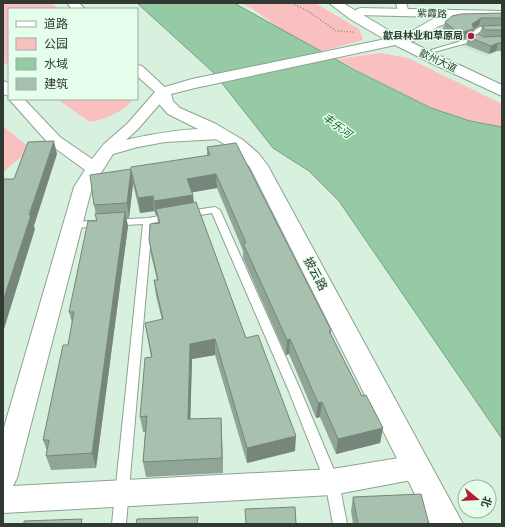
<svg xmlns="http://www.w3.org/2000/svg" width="505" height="527" font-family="'Sofia Sans Condensed','Noto Sans SC',sans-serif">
<rect width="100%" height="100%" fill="#d7f1de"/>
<path fill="#c8e8d0" d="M502 19V51L486 56 443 39 436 34 439 27 447 23Z"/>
<path fill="#f9c0bf" d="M3 3H51L59 9H9V65L3 63Z
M240 3H315L359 29 363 40 315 53 251 8Z
M381 53 408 58 502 104V127L470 121 431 108 336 59Z
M57 99H133C126 111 103 120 90 122Z
M3 126 31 149 3 172Z"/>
<path fill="#95caa4" stroke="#779f82" d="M137 3H234L353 69 431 108 470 121 502 127V439L339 201 309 171 273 148 214 73Z"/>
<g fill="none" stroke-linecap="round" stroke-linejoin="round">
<defs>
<path id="service" d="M502 27V31H481L478 33 484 39H502V43H482L478 40 434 52 431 50 475 37 471 33 480 27Z
M215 207 220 210 300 389 339 482 347 524H333L325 482 288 389 212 213 188 217 183 214 188 211Z
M170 214 173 215 175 217 173 219 152 223 126 524H112L143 224 72 228 67 225 72 222 148 218Z"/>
<path id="minor" d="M67 3H79L85 9H72Z
M396 3H406L409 13 407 15H399Z
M137 65 142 66 170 92 138 129 126 140C151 134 201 125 225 131L228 134 225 137 220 139 165 142 138 147 113 154 92 187 17 478 13 486 332 469 417 455 427 458 431 467 427 476 417 479 332 495 3 513V431L74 187 85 170 48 143 9 99H24L60 137 92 159 104 144 128 123 155 92 137 76Z
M3 81 9 83V96L3 94Z"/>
<path id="tertiary" d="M361 8 502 11V19L466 18 439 26 414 41 195 88 171 94 173 101 180 108 216 124 243 140 259 154 268 166 463 524H430L250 167 231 148 204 132 168 114 158 103 155 92 158 89 192 79 405 35 431 20 441 17 357 15 355 12 357 9Z"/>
<path id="trunk" d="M329 3H343L400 37 502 85V96L433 64 391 43 350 19Z"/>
</defs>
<use href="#service" stroke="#8ca392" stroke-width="2"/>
<use href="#minor" stroke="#8ca392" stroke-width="2"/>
<use href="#tertiary" stroke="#8ca392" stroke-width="2"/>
<use href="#trunk" stroke="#8ca392" stroke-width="2"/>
<path stroke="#7c8d80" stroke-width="1.5" stroke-dasharray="1 2" stroke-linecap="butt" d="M292 3 308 11 336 31 355 32"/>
<use href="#service" fill="#fff" fill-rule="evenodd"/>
<use href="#minor" fill="#fff" fill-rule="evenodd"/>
<use href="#tertiary" fill="#fff" fill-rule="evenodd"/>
<use href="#trunk" fill="#fff" fill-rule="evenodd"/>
</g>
<path fill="#90a596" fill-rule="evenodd" d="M502 13V51H496L489 54 466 45 468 38 456 41 443 29 445 22ZM479 26H482L480 33 484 37 472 36 474 29Z
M207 147 331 330V334L362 396 383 428 380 443 336 454 320 417 316 418 289 354 286 355 243 258V251L217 188 192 192 193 195 194 203 246 338 295 451 247 463 215 355 192 359 190 419 221 418 223 473 146 477 143 462 145 432H143L140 417 151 357 145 323 162 320 156 296 154 280H157L151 255 149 240 158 223 157 215H156L154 211 140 213 133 184 129 218H126L128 226 96 468 51 470 46 456 47 451 43 440 68 345 72 323 69 312 97 221 94 205 131 169 207 156Z
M353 497 429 524H353L351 511Z"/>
<path fill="#76867a" d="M481 18 479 26 474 29 472 36 456 41 458 33Z
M498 43 496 51 489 54 491 46Z
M54 141 57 154 34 226 35 229 4 329 3 327V301L29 215Z
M131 170 133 184 129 218 127 203Z
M216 174 217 188 189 193 187 179Z
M193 195 194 209H156L157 215H156L154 201Z
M153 196 154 211 140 213 138 198Z
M125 212 128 226 96 468 92 453Z
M215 339V355L192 359 190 435 188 419 190 344Z
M290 339 289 354 286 355 287 340Z
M322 402 320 417 316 418 318 403Z
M221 418 222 433 223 473 222 458Z
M383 428 380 443 336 454 338 439Z
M296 436 295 451 247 463V448Z"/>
<path fill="#a8c0ae" stroke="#76867a" d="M502 13V18H481L472 24 474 29 458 33 445 22 452 16 461 14Z
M502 25V30H486L482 26Z
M479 34 484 37 502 36V43H498L491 46 468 37Z
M54 141 29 215H31L3 301V179H14L28 142Z
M236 143 331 330 329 331 362 396 366 395 383 428 338 439 322 402 318 403 290 339 287 340 243 243H246L216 174 187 179 193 195 154 201 153 196 138 198 131 170 127 203 94 205 90 175 131 169V167L210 155 207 147Z
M196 202 246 338 258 335 296 436 247 448 215 339 190 344 188 419 221 418 222 458 143 462 147 416 140 417 145 358 152 357 145 323 163 319 154 280H158L149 240 150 224 160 223 156 209Z
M125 212 92 453 46 456 49 440H43L63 345H68L74 312H69L88 221H97L95 214Z
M421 494 429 524H358L353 497Z
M295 507 296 524H246L245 509Z
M198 517 197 524H136L137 519Z
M82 519 81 524H24V521Z"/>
<circle fill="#b11e34" stroke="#e5feeb" stroke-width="1.5" cx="471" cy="36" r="4"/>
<g text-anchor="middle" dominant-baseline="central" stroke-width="3" stroke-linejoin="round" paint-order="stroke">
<g font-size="10" fill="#303a32" stroke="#e5feeb">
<text transform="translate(432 14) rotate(2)">紫霞路</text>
<text transform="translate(438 61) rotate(25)">歙州大道</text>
</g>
<g font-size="10" font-weight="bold" fill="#303a32" stroke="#e5feeb" text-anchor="end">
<text x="463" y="36">歙县林业和草原局</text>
</g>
<g font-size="11" font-style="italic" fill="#136638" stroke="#e5feeb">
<text transform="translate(337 126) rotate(37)">丰乐河</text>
</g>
<g font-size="12" fill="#303a32" stroke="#e5feeb">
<text transform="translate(315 274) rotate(62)">披云路</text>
</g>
</g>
<rect width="505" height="527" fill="none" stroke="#303a32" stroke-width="8"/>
<rect x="8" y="8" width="130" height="92" fill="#e5feeb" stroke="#9db0a1"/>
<rect x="16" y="21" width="20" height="6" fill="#ffffff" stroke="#9db0a1"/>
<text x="44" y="28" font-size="12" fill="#303a32">道路</text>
<rect x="16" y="38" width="20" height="12" fill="#f9c0bf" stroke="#9db0a1"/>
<text x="44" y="48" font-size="12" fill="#303a32">公园</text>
<rect x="16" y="58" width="20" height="12" fill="#95caa4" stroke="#9db0a1"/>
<text x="44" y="68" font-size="12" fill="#303a32">水域</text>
<rect x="16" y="78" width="20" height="12" fill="#a8c0ae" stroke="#9db0a1"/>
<text x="44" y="88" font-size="12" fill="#303a32">建筑</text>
<g transform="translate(477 499) rotate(108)"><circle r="19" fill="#e5feeb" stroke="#9db0a1"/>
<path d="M0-3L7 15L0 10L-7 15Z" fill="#b11e34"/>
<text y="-6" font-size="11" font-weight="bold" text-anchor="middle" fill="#303a32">北</text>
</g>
</svg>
